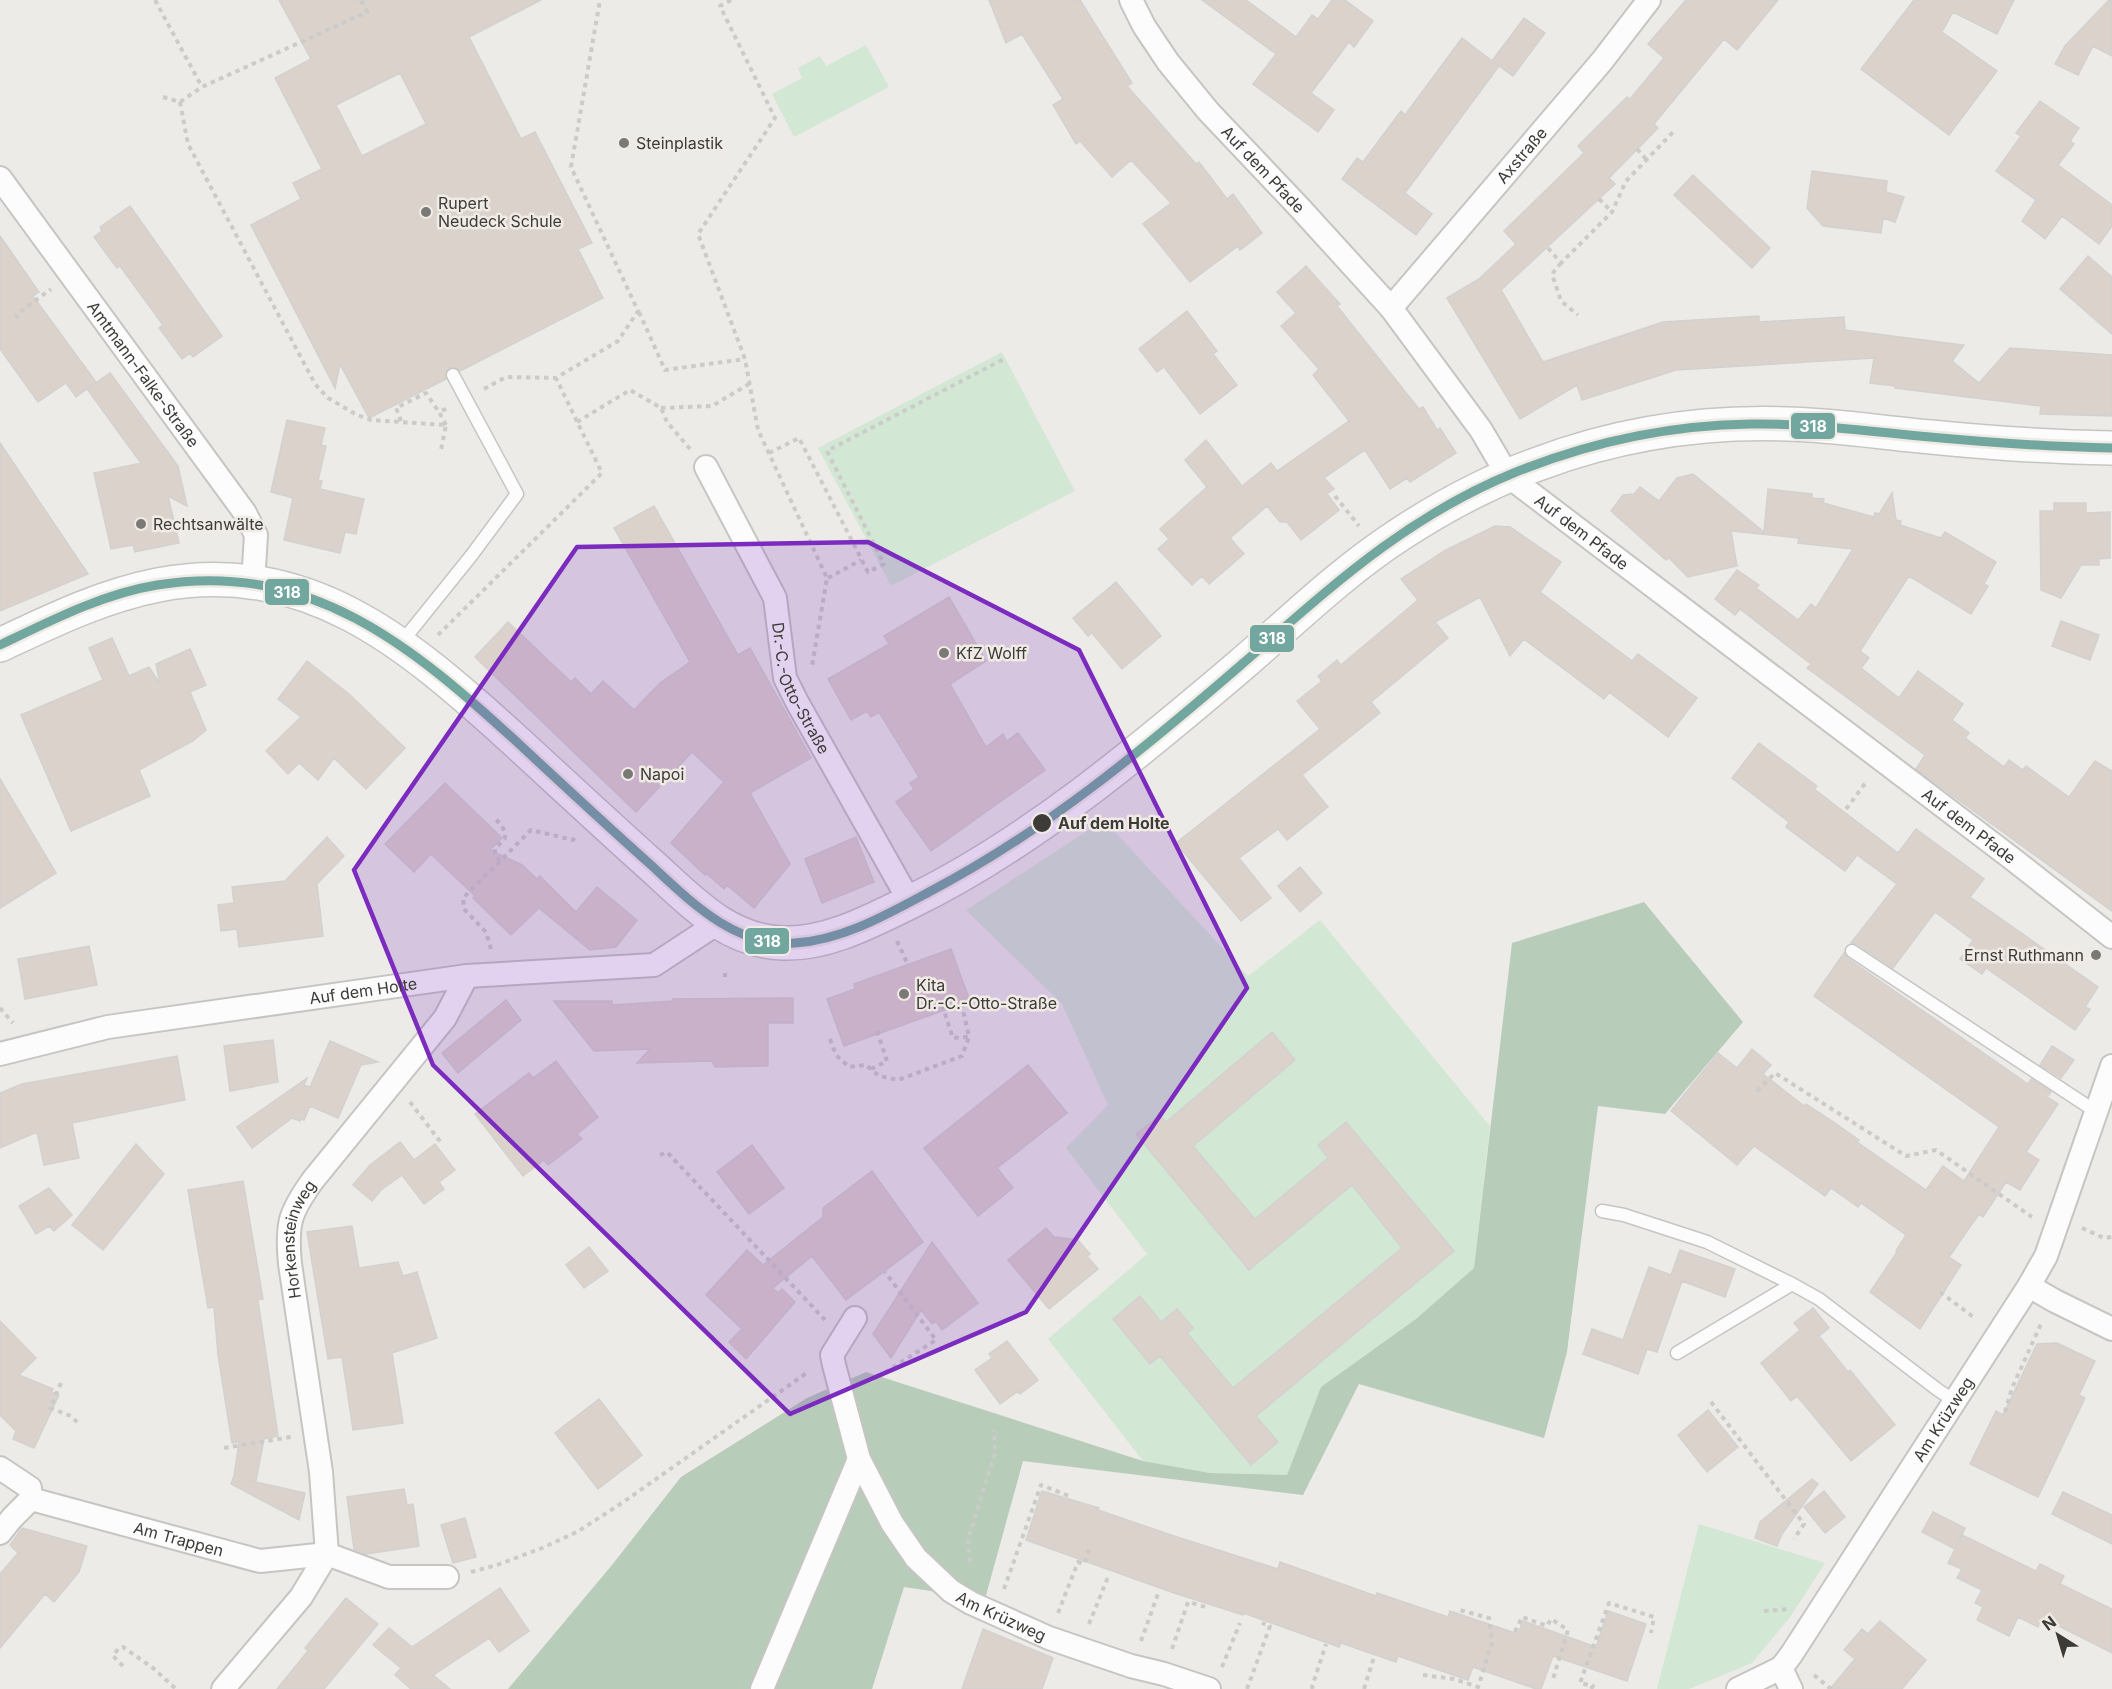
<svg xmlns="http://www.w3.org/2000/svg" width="2112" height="1689" font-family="Inter,sans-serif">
<rect width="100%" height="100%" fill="#edebe8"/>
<path fill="#d3e7d5" d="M866 45 889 87 794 137 772 94 802 78 798 68 820 56 826 66Z
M1002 352 1075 491 891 586 818 448Z
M1104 820 1248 976 1320 920 1490 1126 1474 1268 1416 1319 1321 1387 1287 1475 1210 1473 1143 1461 1048 1339 1147 1254 1066 1148 1108 1105 1062 1004 966 910Z
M1699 1524 1825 1563 1791 1616 1752 1663 1689 1689H1657Z"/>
<path fill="#b7ccb9" d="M1644 902 1743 1022 1665 1114 1598 1106 1567 1352 1544 1438 1359 1384 1303 1495 1023 1461 985 1599 904 1587 872 1689H508L612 1565 681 1477 807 1398 866 1372 1143 1461 1210 1473 1287 1475 1321 1387 1416 1319 1474 1268 1512 943Z"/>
<path fill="#dbd2cc" stroke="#d3d1cf" stroke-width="1.5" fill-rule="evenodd" d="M279 0H541L469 37 521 139 535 132 592 243 578 249 603 298 460 371 457 368H450L446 371V379L369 418 340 364 335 388 251 225 301 199 293 183 322 169 275 78 311 59ZM400 73 426 124 362 156 336 105Z
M989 0H1080L1132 83 1127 86 1196 164 1199 162 1227 199 1233 194 1262 233 1240 250 1238 246 1190 282 1143 224 1171 203 1131 160 1112 177 1080 141 1076 144 1053 105 1063 99 1022 34 1006 43Z
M1202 0H1246L1296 37 1312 15 1318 19 1332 0H1345L1373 21 1354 47 1349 42 1311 93 1334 110 1318 132 1253 84 1276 54Z
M1686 0H1778L1737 50 1724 39 1654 124 1658 128 1609 178 1615 184 1501 290 1543 362 1663 322 1759 316V322L1844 317 1845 330 1964 345 1952 361 1979 383 2010 348 2112 355V416L2040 414 2041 406 1895 388V386L1870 383 1874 358 1676 370 1582 400 1577 385 1520 419 1447 298 1479 279 1516 244 1504 231 1584 153 1578 146 1627 97 1630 99 1664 58 1648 44Z
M1914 0H2014L1997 34 1953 12 1942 32 1997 71 1949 135 1861 69Z
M2109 0H2112V56L2093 46 2078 75 2055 64 2065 46Z
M1524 18 1545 33 1513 76 1499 66 1405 193 1432 214 1416 235 1342 179 1357 158 1363 162 1401 111 1405 115 1462 38 1492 61Z
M2040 101 2079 128 2070 141 2074 144 2058 165 2112 205V226L2099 244 2062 216 2045 239 2022 221 2036 200 1996 171 2021 136 2016 133Z
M1812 171 1887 181 1886 192 1904 197 1895 222 1883 218 1881 233 1823 226 1807 208Z
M1693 175 1770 248 1752 268 1674 195Z
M130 206 222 336 193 357 190 353 182 359 159 328 163 325 120 266 117 268 94 237 102 231 100 227Z
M0 236 39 292 33 296 96 382 76 397 66 383 38 402 0 349Z
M2088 256 2112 277V334L2060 289Z
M1306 266 1340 304 1337 306 1419 409 1423 407 1437 430 1440 428 1456 453 1410 482 1407 478 1390 489 1365 450 1324 478 1334 489 1327 494 1339 510 1301 540 1287 522H1280L1267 506 1230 538 1244 554 1209 584 1202 576 1192 585 1158 549 1169 539 1160 529 1207 487 1185 460 1206 440 1242 486 1271 463 1277 471 1349 421 1313 375 1319 369 1281 326 1296 313 1277 292Z
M1187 311 1217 351 1213 354 1237 385 1200 414 1164 367 1157 372 1139 349Z
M110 373 178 466 187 506 168 496 179 543 135 552 133 545 111 549 94 473 141 463 87 389Z
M287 420 325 428 321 445 326 446 318 481H322L320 489 364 499 356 534 345 532 340 553 284 540 293 498 271 492Z
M0 443 88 574 0 611Z
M1693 474 1764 532 1768 489 1812 494V498L1824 499 1823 503 1874 517 1875 513 1879 514 1892 493 1896 520 1901 521 1900 525 1941 538 1945 532 1996 562 1984 584 1988 586 1971 614 1909 576 1860 651 1869 658 1861 668 1899 698 1918 671 1963 704 1952 720 1969 733 1965 738 2004 767 2009 760 2023 770 2026 766 2069 797 2095 761 2112 771V911L1916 769 1925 755 1807 668 1811 664 1740 609 1735 615 1715 599 1737 570 1759 585 1756 588 1798 620 1811 604 1816 608 1853 549 1798 543 1799 538 1731 531 1737 566 1688 577 1669 558 1666 560 1611 511 1623 495 1634 494 1640 487 1659 501 1677 478Z
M2054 503H2086V513L2110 512V558L2099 559V565H2081L2061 598 2041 590 2040 511H2054Z
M654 506 738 655 750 648 811 758 750 793 790 864 754 908 727 885 724 889 707 874 705 875 671 843 724 782 692 752 636 812 475 657 508 622 571 682 575 678 591 694 603 681 634 710 660 683 690 662 614 528Z
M1495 526 1510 527 1561 562 1540 592 1632 661 1638 654 1697 698 1668 737 1609 692 1604 699 1524 639 1510 656 1480 597 1435 622 1448 638 1371 702 1380 713 1302 775 1328 807 1287 840 1278 829 1239 858 1271 898 1241 921 1176 843 1320 729 1297 701 1322 681 1318 676 1337 660 1341 665 1418 600 1401 579 1446 550Z
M1116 582 1161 636 1122 669 1092 633 1088 636 1073 618Z
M949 597 986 661 950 684 986 747 1003 734 1007 741 1018 733 1045 770 931 851 896 802 914 789 910 783 919 777 879 712 871 717 867 711 851 720 828 679 889 644 884 636Z
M2061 621 2099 635 2090 660 2052 646Z
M112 638 129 676 149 667 160 684 156 664 190 649 206 685 190 692 206 730 193 741 139 770 150 796 71 831 21 715 103 680 89 648Z
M307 661 349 694 405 748 366 789 334 758 318 780 299 763 288 774 266 751 301 717 278 699Z
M1759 743 1817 786 1814 789 1898 853 1916 829 1984 879 1970 897 2098 987 2085 1007 2090 1009 2075 1030 1986 968 1982 974 1960 959 1973 940 1935 912 1893 968 1857 944 1851 943 1897 884 1857 855 1845 871 1786 827 1789 822 1732 778Z
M0 779 56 873 0 908Z
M445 783 502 838 490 850 522 865 537 879 540 876 576 912 597 887 637 920 616 947 590 950 539 908 511 935 473 898 475 896 431 854 414 872 385 844Z
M327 837 344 856 317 884 323 936 239 947 237 929 221 931 218 905 234 903 232 887 285 881Z
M856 837 874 882 822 903 805 859Z
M1300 867 1322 893 1300 912 1278 886Z
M89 946 97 985 25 999 18 959Z
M951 949 970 1001 844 1046 827 999 855 989 854 984Z
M1844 953 1847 958 2028 1084 2031 1079 2051 1092 2047 1097 2058 1104 2026 1152 2039 1160 2020 1190 2006 1182 1983 1217 1979 1214 1949 1257 1961 1265 1920 1329 1870 1292 1897 1252 1896 1251 1906 1235 1861 1203 1858 1207 1831 1188 1825 1196 1754 1146 1737 1165 1671 1111 1718 1053 1737 1068 1752 1049 1771 1065 1763 1074 1804 1106 1806 1104 1835 1123 1859 1140 1857 1142 1926 1190 1943 1166 1964 1181 1999 1127 1814 996Z
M793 998V1023H768V1066L715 1067 712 1061 637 1063 650 1049 594 1051 554 1001H612V1005L674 1001 673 999Z
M506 1000 521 1020 458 1073 442 1053Z
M1272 1032 1295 1060 1193 1146 1255 1219 1328 1158 1318 1145 1346 1122 1454 1251 1256 1416 1278 1442 1251 1465 1160 1356 1150 1364 1113 1319 1140 1296 1161 1322 1177 1309 1193 1328 1187 1333 1233 1388 1402 1248 1352 1185 1249 1270 1136 1134 1160 1115 1166 1122Z
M273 1040 278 1082 230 1091 224 1046Z
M330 1041 378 1062 361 1065 338 1118 310 1106 304 1120 301 1119 300 1121 292 1118 252 1148 237 1127 307 1078 304 1085 310 1087Z
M2052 1046 2074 1060 2061 1078 2040 1065Z
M177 1056 185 1100 72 1123 79 1158 44 1165 37 1132 0 1148V1093L22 1084Z
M556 1061 598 1117 577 1134 582 1139 548 1165 544 1160 523 1176 475 1114 529 1073 533 1078Z
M1028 1065 1067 1113 997 1168 1013 1188 978 1216 924 1148Z
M400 1142 414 1160 435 1144 455 1170 439 1182 444 1189 424 1204 402 1175 381 1190 372 1201 353 1185 370 1165Z
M136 1144 164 1174 103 1250 72 1225Z
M752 1145 784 1188 749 1214 717 1172Z
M872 1171 923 1242 846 1300 812 1256 773 1288 778 1293 782 1289 795 1302 746 1359 729 1342 742 1329 706 1295 747 1250 763 1265 823 1217V1208Z
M243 1181 263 1299 258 1300 278 1436 264 1439 256 1481 247 1480 305 1493 299 1520 231 1484 234 1476 239 1442 232 1443 218 1355 214 1307 208 1308 188 1190Z
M49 1188 72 1215 54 1231 49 1226 36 1234 19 1206Z
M352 1226 359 1268 398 1262 403 1276 417 1272 437 1338 392 1353 403 1423 353 1430 342 1357 328 1359 307 1232Z
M1046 1228 1054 1237 1078 1240 1090 1254 1087 1256 1098 1269 1049 1309 1008 1260Z
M932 1242 978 1303 942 1330 936 1321 932 1324 921 1310 891 1358 873 1334Z
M589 1247 608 1271 584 1288 566 1265Z
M1680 1250 1735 1269 1725 1297 1682 1281 1657 1352 1647 1349 1638 1374 1583 1354 1592 1329 1623 1340 1649 1267 1671 1275Z
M1813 1308 1829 1328 1819 1336 1848 1372 1850 1370 1895 1425 1851 1461 1797 1396 1791 1401 1761 1363 1800 1330 1794 1323Z
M0 1321 36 1358 19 1375 53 1389 52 1392 59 1395 34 1448 13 1439 16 1431 0 1415Z
M1007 1341 1038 1380 1020 1394 1018 1391 1000 1404 975 1370 992 1358 989 1354Z
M2057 1343 2095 1361 2079 1395 2085 1398 2038 1497 1970 1464 1996 1411 2003 1415 2037 1344Z
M599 1399 642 1455 598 1489 555 1433Z
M1708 1410 1738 1447 1707 1472 1678 1435Z
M1812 1479 1818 1484 1782 1534 1777 1546 1755 1538 1760 1522Z
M404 1489 407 1505 413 1504 419 1546 366 1554 354 1549 347 1497Z
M1042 1491 1099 1508 1098 1510 1177 1537 1278 1569 1280 1562 1376 1596 1377 1593 1448 1617 1450 1611 1518 1634 1523 1621 1596 1647 1608 1611 1646 1624 1627 1681 1553 1656 1541 1689H1536L1473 1667 1468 1680 1398 1656 1396 1662 1341 1643 1339 1647 1243 1613V1615L1174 1593 1026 1540Z
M1824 1491 1845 1517 1825 1533 1804 1507Z
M2063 1492 2112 1515V1544L2052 1514Z
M1933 1512 1965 1528 1962 1535 2036 1571 2040 1564 2064 1576 2060 1584 2112 1609V1653L2053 1623 2052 1627 2040 1621 2038 1627 2018 1617 2009 1636 1977 1620 1983 1607 1975 1603 1982 1590 1957 1578 1962 1569 1948 1563 1962 1535 1955 1549 1922 1532Z
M465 1518 476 1557 453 1563 441 1525Z
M22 1528 87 1546 79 1572 54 1602 45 1594 0 1648V1574L18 1553 10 1545Z
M500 1588 529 1631 499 1652 489 1638 433 1675 450 1689H411L395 1675 401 1668 373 1645 389 1628 412 1647Z
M346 1598 378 1624 324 1689H277L308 1651 305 1648Z
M1880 1621 1926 1660 1902 1689H1830L1855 1659 1844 1650 1862 1629 1868 1634Z
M983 1629 1053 1658 1042 1689H962Z"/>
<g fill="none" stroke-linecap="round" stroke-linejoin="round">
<defs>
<path id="lane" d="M401 643 471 556 517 494 453 375
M1852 951 2095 1111
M1602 1211 1624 1215 1707 1242 1792 1284 1819 1299 1938 1390 1955 1401
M1677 1353 1792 1284"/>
<g id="street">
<path id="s1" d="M1131 0 1144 26 1168 62 1208 111 1299 207 1391 308 1481 430 1508 476 2010 857 2112 937"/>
<path id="s2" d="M0 178 245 513 256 535 253 583"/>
<path id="s3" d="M1391 308 1602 61 1649 0"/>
<path id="s4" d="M706 467 775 598 785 678 797 702 910 902"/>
<path id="s5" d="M0 1054 108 1027 467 976 654 965 718 923"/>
<path d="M2029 1286 2055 1301 2112 1329"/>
<path id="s6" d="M855 1318 832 1355 834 1365 859 1459 892 1523 916 1558 951 1591 971 1603 1049 1638 1131 1666 1164 1674 1209 1689"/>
<path id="s7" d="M0 1468 30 1488 31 1499 260 1561 327 1554 389 1577H447"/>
<path d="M0 1533 12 1518 31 1499"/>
<path d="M1781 1668 1791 1689"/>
<path id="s8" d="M223 1689 301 1597 327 1554 321 1472 290 1264C286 1223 290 1212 313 1180L445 1018 467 976"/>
<path d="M762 1689 859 1459"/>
<path id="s9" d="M1738 1689 1781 1668 1791 1655 2029 1286 2046 1256 2112 1066"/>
</g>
<path id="secondary" d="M0 645C51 621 102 596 158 585 307 557 406 642 509 735 556 778 603 822 651 865 690 900 726 941 782 943 826 945 869 922 908 903 1027 846 1140 751 1241 665 1292 621 1342 572 1399 535 1443 506 1490 481 1538 464 1618 434 1702 421 1787 424 1836 425 1883 433 1931 437 1991 443 2052 447 2112 448"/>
</defs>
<use href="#lane" stroke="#c6c5c2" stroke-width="15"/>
<use href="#street" stroke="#c6c5c2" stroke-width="26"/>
<use href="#secondary" stroke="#c6c5c2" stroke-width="36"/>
<path stroke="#cbcbc9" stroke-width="4" stroke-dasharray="4.5 4.5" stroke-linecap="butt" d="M155 0 202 87
M731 0 720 6 775 118 698 234 745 359 758 430 827 578 812 666
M163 97 180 102 202 87 367 12 361 0
M180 102 188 144 315 384 328 398 357 415 371 420 446 425 441 450
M1637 149 1647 160
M1599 199 1612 212
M1548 248 1561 263 1612 212 1626 181 1675 130
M1561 263 1552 274 1561 301 1578 315
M639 312 665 370 745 359
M18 318 16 315 51 289
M484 389 506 377 556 378 618 341 638 311 571 167 600 0
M661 408 712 406 749 384
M401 421 396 408 426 393 439 412
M577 422 630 390 661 408 667 422 690 449
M446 425 439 412 448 408
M769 453 799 438 868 572 884 564 827 451 1004 359
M1335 496 1359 526
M828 578 861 560
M438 635 602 473 556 378
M1846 809 1867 781
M496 820C502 824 505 831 505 838L495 849V855L500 861
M897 941 908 965
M491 949 486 932 464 909 463 898 531 830 573 840 575 837
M723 975H727
M942 1005 953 1038 968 1037
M0 1008 13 1023
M830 1039 836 1055 849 1067 866 1065 879 1076 898 1080 962 1056 969 1037 962 1006
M871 1069 887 1061 876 1028
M1757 1091 1775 1073 1906 1156 1936 1150 2032 1217
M410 1102 442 1144
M660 1155 667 1152 825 1320
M2082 1228 2104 1238 2112 1237
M1940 1292 1976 1319
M870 1382 936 1340 885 1272
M61 1383 50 1408 71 1416 80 1425
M1711 1402 1804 1524 1794 1539
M2005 1412 2012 1388 2041 1324
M224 1448 291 1437
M970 1562 968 1539 995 1453 994 1430
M471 1572 497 1565 542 1548 577 1532 622 1503 808 1372
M1004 1589 1041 1485 1069 1496
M1764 1611 1791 1609
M1058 1613 1078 1562 1084 1564 1090 1546
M1089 1624 1108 1577
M1515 1632 1522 1617 1547 1626 1551 1619 1568 1630 1553 1679
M1141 1641 1159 1591
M1172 1649 1188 1602 1209 1608
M123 1666 113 1656 118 1649 123 1647 153 1668 176 1689
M1222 1667 1240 1623
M1423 1675 1454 1679 1478 1687 1492 1643 1489 1618 1456 1609
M1814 1675 1831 1689
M1247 1689 1270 1626 1262 1623
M1313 1689 1312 1687 1326 1644
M1364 1689 1374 1657
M1591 1689 1593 1686 1580 1683 1609 1603 1654 1617 1651 1633"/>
<use href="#lane" stroke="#fcfcfc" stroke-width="12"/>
<use href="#street" stroke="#fcfcfc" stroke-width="22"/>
<use href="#secondary" stroke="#fcfcfc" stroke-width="33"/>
<defs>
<path id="tram-1" d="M0 645C50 621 102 594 157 585 310 560 412 646 518 743 562 784 606 825 651 865 692 903 735 947 795 943 843 940 888 914 929 892 1044 832 1144 749 1241 665 1330 588 1405 517 1516 472 1591 442 1670 425 1751 424 1808 423 1863 431 1919 436 1983 442 2048 447 2112 448"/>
</defs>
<use href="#tram-1" stroke="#f0ebe5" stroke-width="14"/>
<use href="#tram-1" stroke="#72a7a0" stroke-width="9"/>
</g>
<path fill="#7b2cbf" fill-opacity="0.2" stroke="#7b2cbf" stroke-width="4.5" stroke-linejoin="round" d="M868 542 1079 650 1247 988 1026 1312 790 1414 433 1065 354 870 577 547Z"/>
<g fill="#7a7976" stroke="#f0ebe5" stroke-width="2">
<circle cx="624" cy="143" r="6"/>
<circle cx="426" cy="212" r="6"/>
<circle cx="141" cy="524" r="6"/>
<circle cx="944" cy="653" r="6"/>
<circle cx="628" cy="774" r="6"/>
<circle cx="2096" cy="955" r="6"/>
<circle cx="904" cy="994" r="6"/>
</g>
<circle fill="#3c3b38" stroke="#f0ebe5" stroke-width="2" cx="1042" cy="823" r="10"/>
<g text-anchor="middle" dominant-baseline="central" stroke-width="5" stroke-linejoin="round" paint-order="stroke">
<g font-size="16" fill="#3c3b38" stroke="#f0ebe5" text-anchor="start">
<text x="636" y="143">Steinplastik</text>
<text x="438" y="203">Rupert<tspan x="438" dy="18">Neudeck Schule</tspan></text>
<text x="153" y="524">Rechtsanwälte</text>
<text x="956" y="653">KfZ Wolff</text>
<text x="640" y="774">Napoi</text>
<text x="2084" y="955" text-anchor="end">Ernst Ruthmann</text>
<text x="916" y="985">Kita<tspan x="916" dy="18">Dr.-C.-Otto-Straße</tspan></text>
</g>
<g font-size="16" fill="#3c3b38" stroke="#f0ebe5">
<text stroke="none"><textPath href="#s3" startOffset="201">Axstraße</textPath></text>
<text stroke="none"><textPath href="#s1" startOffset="216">Auf dem Pfade</textPath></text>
<text stroke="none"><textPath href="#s2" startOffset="243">Amtmann-Falke-Straße</textPath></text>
<text stroke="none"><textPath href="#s1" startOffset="702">Auf dem Pfade</textPath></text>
<text stroke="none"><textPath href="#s4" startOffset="243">Dr.-C.-Otto-Straße</textPath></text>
<text stroke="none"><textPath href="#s1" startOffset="1188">Auf dem Pfade</textPath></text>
<text stroke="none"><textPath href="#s5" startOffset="369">Auf dem Holte</textPath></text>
<text stroke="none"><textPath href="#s8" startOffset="490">Horkensteinweg</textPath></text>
<text stroke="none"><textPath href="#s9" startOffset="345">Am Krüzweg</textPath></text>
<text stroke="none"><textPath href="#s7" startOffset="200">Am Trappen</textPath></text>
<text stroke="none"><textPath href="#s6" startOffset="370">Am Krüzweg</textPath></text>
</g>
<g font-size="16" font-weight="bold" fill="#3c3b38" stroke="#f0ebe5" text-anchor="start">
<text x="1058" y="823">Auf dem Holte</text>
</g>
</g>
<g stroke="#f0ebe5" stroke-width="2">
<rect x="1790" y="412" width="46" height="28" rx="6" fill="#72a7a0"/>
<rect x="264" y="578" width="46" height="28" rx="6" fill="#72a7a0"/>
<rect x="1249" y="624" width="46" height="29" rx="6" fill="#72a7a0"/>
<rect x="744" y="927" width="46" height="28" rx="6" fill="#72a7a0"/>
</g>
<g font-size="16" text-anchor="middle" font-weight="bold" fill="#fff">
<text x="1813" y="432">318</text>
<text x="287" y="598">318</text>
<text x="1272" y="644">318</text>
<text x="767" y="947">318</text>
</g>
<g transform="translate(2058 1635) rotate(323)" stroke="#f0ebe5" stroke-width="4.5" paint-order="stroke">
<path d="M0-4.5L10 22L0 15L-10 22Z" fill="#3c3b38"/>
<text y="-9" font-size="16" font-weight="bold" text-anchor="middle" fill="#3c3b38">N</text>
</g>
</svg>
